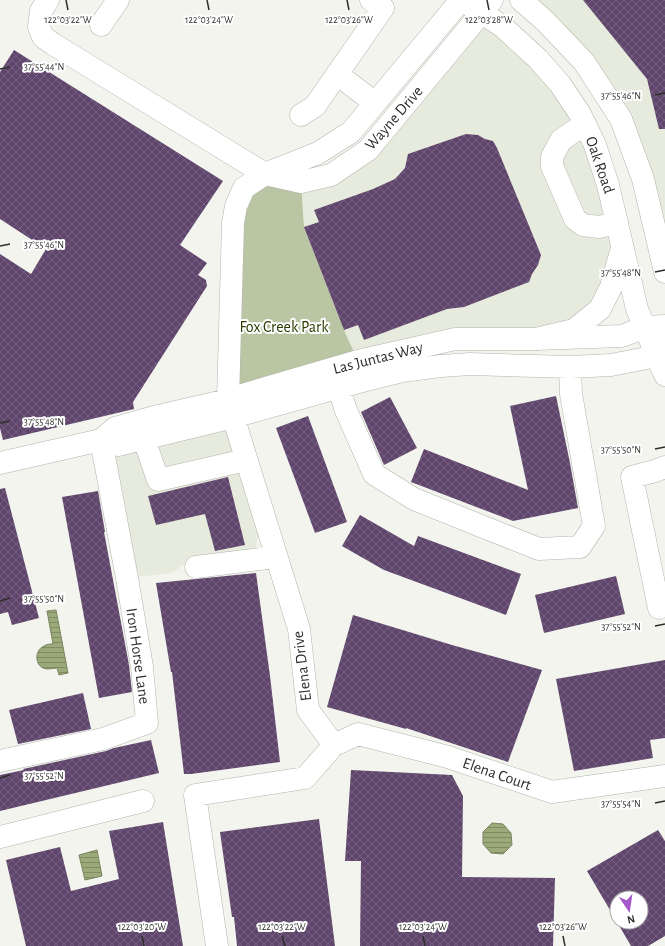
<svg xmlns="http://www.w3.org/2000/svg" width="665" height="946" font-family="'Alegreya Sans',sans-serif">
<defs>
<pattern id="water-rules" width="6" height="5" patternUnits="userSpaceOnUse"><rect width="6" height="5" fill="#9baa78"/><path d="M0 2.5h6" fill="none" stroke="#7f8b63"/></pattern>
<pattern id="building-cross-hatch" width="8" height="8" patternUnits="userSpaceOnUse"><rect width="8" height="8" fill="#60466d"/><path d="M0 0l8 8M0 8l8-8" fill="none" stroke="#735f7e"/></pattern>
</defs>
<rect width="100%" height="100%" fill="#f2f4ed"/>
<path fill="#e7ebdd" d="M521 0H665V272L621 119Z
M482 13 502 26 595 145 615 273 574 330 358 361 344 330 304 227 301 182 331 175Z
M232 426 269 535 257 538 256 549 195 556 172 573 127 578 111 453Z"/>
<path fill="#bac5a3" d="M301 182 304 227 344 330 358 361 228 400 244 188Z"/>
<path fill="url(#water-rules)" stroke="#7a8561" d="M56 610 68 673 59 675 57 668C54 668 51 669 48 669 35 669 33 651 44 646 47 644 50 644 53 644L47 611Z
M492 823 503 824 511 833 512 845 503 854 491 853 483 844V832Z
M97 850 102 876 85 880 79 855Z"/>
<path fill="url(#building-cross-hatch)" d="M583 0H665V129H659L647 79Z
M14 50 223 181 180 245 207 263 198 275 206 280 207 286 133 402 134 409 3 440 0 428V254L31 274 46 249 0 219V72Z
M466 134 478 135 485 139 493 141 497 148 541 255 538 265 532 274 529 282 464 307 447 309 364 340 358 325 344 330 304 227 319 222 314 210 373 189 395 179 405 168 408 154Z
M556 396 570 463 578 508 513 521 411 482 424 449 528 490 510 406Z
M390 397 417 448 384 465 361 412Z
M308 416 347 522 315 533 276 428Z
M228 477 245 545 215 551 205 514 156 525 148 496Z
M5 488 39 618 12 625 8 612 0 614V489Z
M98 491 105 532H104L129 665 132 692 99 698 62 497Z
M360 515 414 546 418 536 521 574 506 615 384 570 342 546Z
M256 573 270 676 280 762 191 774H184L172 672H171L156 583Z
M616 576 625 614 544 633 535 595Z
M353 615 452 645 542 670 508 762 406 728V729L327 707Z
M665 660V738L650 740 653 758 574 771 556 679Z
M83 693 91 729 18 744 9 710Z
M151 740 159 773 0 811V775L24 770 23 769 106 751 114 748Z
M351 770 452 775 463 796 462 877 555 878 553 946H360L361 861H345Z
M319 819 335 946H237L234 917H232L220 832Z
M163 822 183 946H26L6 860 60 847 71 891 119 879 109 831Z
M658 830 665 841V936L648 946H631L617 922H641V898H617V922L587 871Z"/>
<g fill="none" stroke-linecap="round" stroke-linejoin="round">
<defs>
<path id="minor" d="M48 0 41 11 39 27 43 37 53 44 265 174 301 182 331 175 368 150 492 0
M101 25 118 0
M337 74 375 103
M301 115 315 106 383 8 371 0
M585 124 561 140 552 157V166L575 219 583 225 599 227 617 223
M339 387 345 408 374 474 414 499 486 528 539 549 580 547 594 526 571 394 570 367
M144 439 158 480 246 460
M101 440 118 445 233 417 359 382 402 371 441 366 470 364 570 367 611 365 657 356 665 346
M0 463 101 440 115 428 154 417 228 400 249 393 358 361 455 339H536L622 336 645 327 665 326
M196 567 276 557
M659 608 632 477 655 471 665 467
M334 745 358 734 448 757 552 792 665 776
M0 761 103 739 147 723 142 667 127 578 101 440
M0 837 143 801
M217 946 195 795 305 778 334 745 308 710 299 629 228 400 233 223 236 206 244 188 265 174 318 153 351 132 461 0"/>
<path id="major" d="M462 0 502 26 537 58 560 84 580 114 595 145 608 185 637 309 665 375
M521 0 545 21 584 62 621 119 643 179 665 272
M536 339 574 330 600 309 611 287 615 273 622 248"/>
</defs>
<use href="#minor" stroke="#b3b5ae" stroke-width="23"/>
<use href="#major" stroke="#b3b5ae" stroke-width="23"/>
<use href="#minor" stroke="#fff" stroke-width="22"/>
<use href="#major" stroke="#fff" stroke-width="22"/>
</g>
<path fill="none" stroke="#2e2f2c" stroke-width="1.5" d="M66 0 68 10M207 0 209 10M347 0 349 10M487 0 489 10M0 69 10 67M655 95 665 93M0 246 10 244M655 272 665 270M0 423 10 421M655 449 665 447M0 601 10 598M655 626 665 624M0 778 10 775M655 803 665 801M142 936 144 946M282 936 285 946M423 936 425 946M563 936 565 946"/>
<g text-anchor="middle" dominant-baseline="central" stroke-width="4" stroke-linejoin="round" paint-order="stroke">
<g font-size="16" fill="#2e2f2c" stroke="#fff">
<text transform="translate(394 118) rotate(-49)">Wayne Drive</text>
<text transform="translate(600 165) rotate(71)">Oak Road</text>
<text transform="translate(378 358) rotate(-14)">Las Juntas Way</text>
<text transform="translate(138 656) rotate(82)">Iron Horse Lane</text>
<text transform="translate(302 666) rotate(-97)">Elena Drive</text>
<text transform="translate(497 774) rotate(19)">Elena Court</text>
</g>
<g font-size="16" fill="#2e3a00" stroke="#fff">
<text x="284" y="327">Fox Creek Park</text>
</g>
</g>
<g font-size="10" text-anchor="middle" fill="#2e2f2c" stroke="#fff" stroke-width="4" stroke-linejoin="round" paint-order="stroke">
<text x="68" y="23">122°03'22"W</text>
<text x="209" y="23">122°03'24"W</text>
<text x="349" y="23">122°03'26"W</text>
<text x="489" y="23">122°03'28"W</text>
<text x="44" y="70">37°55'44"N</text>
<text x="621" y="99">37°55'46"N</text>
<text x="44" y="248">37°55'46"N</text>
<text x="621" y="276">37°55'48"N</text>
<text x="44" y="425">37°55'48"N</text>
<text x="621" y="453">37°55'50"N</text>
<text x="44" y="602">37°55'50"N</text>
<text x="621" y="630">37°55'52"N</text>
<text x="44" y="779">37°55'52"N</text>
<text x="621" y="807">37°55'54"N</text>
<text x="142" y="930">122°03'20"W</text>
<text x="282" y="930">122°03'22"W</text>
<text x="423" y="930">122°03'24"W</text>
<text x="563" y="930">122°03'26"W</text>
</g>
<g transform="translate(629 910) rotate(167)"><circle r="19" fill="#ffffff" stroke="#abacab"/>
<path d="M0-3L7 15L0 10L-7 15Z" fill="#a558ca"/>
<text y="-6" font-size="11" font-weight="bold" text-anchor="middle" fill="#2e2f2c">N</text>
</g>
</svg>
